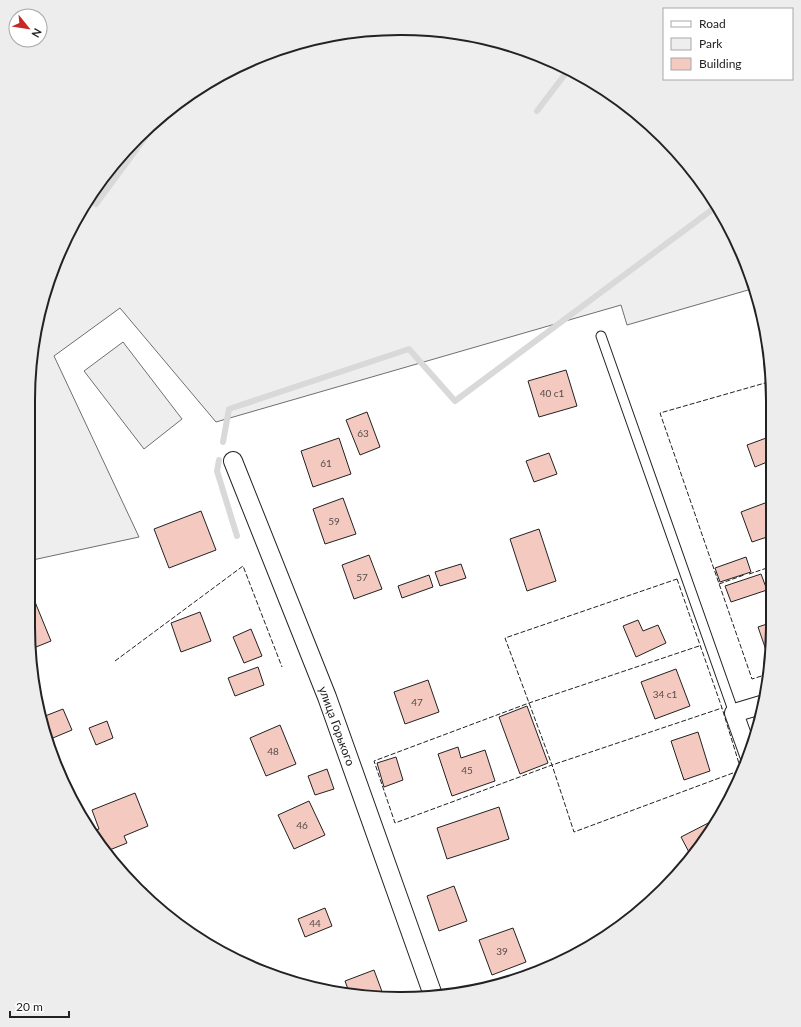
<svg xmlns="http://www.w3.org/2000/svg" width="801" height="1027" font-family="Lato,sans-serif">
<rect width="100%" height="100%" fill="#fff"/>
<path fill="#eee" stroke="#6f6f6f" d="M425 29 497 41 565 66 627 105 680 155 723 214 753 281 755 288 627 325 621 305 216 422 120 308 54 356 139 537 28 561 29 376 48 281 105 174 155 120 214 78 281 48 352 31Z
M123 342 182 419 144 449 84 371Z"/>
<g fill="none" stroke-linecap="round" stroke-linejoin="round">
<path stroke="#d9d9d9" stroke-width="6" d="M537 111 569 69
M96 204 161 116
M223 442 229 409 409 349 455 401 717 206
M219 460 217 471 237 536"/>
</g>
<path fill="#f3c9c0" stroke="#222" d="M566 370 577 406 539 417 528 381Z
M367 412 380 447 360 455 346 420Z
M769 437 772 447V460L755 467 747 445Z
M339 438 351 474 313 487 301 451Z
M549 453 557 474 534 482 526 461Z
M343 498 356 534 325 544 313 509Z
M773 500V535L752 542 741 512Z
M201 511 216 550 169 568 154 529Z
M539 529 556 581 527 591 510 539Z
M369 555 382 589 354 599 342 565Z
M746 557 751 572 720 582 715 568Z
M461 564 466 578 440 586 435 572Z
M761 574 767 590 731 602 725 586Z
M429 575 433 587 402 598 398 586Z
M33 597 51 641 31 649 28 626V599Z
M200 612 211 641 181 652 171 623Z
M638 620 643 631 658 625 666 643 636 657 623 626Z
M773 622 771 652 767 653 758 627Z
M251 629 262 656 244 663 233 637Z
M258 667 264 685 235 696 228 678Z
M676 669 690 706 655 719 641 682Z
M428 680 439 712 405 724 394 692Z
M527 706 548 763 520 774 499 717Z
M63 709 72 730 48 740 41 723 40 718Z
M107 721 113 738 96 745 89 728Z
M280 725 296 764 266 776 250 738Z
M698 732 710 771 684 780 671 741Z
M458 747 461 758 485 750 495 781 452 796 438 754Z
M396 757 403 780 384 787 377 763Z
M327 769 334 789 315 795 308 776Z
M135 793 148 826 124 836 127 843 107 851 93 831 99 829 92 810Z
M309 801 325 835 294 849 278 815Z
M499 807 509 839 447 859 437 828Z
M718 818 710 834 691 856 681 837Z
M454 886 467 921 439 931 427 896Z
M146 888 149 899 138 890Z
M325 908 332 926 305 937 298 919Z
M513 928 526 962 492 975 479 940Z
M374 970 384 997 349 992 345 981Z"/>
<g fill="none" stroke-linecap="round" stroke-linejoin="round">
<defs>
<path id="lane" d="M601 336 734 713"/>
<path id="street" d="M233 461 327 697 433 995
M749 755 734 713 764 704"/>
</defs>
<use href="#lane" stroke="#222" stroke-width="11"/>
<use href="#street" stroke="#222" stroke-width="20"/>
<use href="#lane" stroke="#fff" stroke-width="9"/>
<use href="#street" stroke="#fff" stroke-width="18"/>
<path stroke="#222" stroke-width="1" stroke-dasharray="5 2" stroke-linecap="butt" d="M749 574 773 566
M677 579 722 708 741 770 574 832 552 765 505 638Z
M719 584 744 575
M699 646 529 703 374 761 395 823 552 765 722 708
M115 661 243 566 282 667
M768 674 752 679 660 413 772 381"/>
</g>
<g text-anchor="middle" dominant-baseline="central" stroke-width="3" stroke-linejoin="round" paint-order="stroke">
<g font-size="10" fill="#564c4a">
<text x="552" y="393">40 с1</text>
<text x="363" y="433">63</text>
<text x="326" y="463">61</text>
<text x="334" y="521">59</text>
<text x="362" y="577">57</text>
<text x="665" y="694">34 c1</text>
<text x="417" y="702">47</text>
<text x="273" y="751">48</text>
<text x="467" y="770">45</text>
<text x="302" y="825">46</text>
<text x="315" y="923">44</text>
<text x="502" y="951">39</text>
</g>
<g font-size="12" fill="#222" stroke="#fff">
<text transform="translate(337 726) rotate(70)">улица Горького</text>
</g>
</g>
<path d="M0 0H801V1027H0ZM400 35H401A365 365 0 0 1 766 400V627A365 365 0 0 1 401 992H400A365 365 0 0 1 35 627V400A365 365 0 0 1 400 35Z" fill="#ededed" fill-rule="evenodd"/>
<path fill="none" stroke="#222" stroke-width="2" d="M400 35H401A365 365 0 0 1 766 400V627A365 365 0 0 1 401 992H400A365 365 0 0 1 35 627V400A365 365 0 0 1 400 35Z"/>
<rect x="663" y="8" width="130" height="72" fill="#ffffff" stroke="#a7a7a7"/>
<rect x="671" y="21" width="20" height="6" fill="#ffffff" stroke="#a7a7a7"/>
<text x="699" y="28" font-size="12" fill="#222222">Road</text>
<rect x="671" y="38" width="20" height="12" fill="#eeeeee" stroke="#a7a7a7"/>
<text x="699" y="48" font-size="12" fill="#222222">Park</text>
<rect x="671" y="58" width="20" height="12" fill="#f3c9c0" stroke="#a7a7a7"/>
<text x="699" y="68" font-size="12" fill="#222222">Building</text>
<g transform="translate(28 28) rotate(120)"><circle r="19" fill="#ffffff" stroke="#a7a7a7"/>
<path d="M0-3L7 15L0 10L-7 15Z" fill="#c62828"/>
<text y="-6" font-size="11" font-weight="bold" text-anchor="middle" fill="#222222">N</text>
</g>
<path d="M10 1011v6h59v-6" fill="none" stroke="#222222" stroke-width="2"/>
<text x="16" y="1011" font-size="12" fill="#222222" stroke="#ffffff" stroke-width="3" paint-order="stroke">20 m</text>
</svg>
